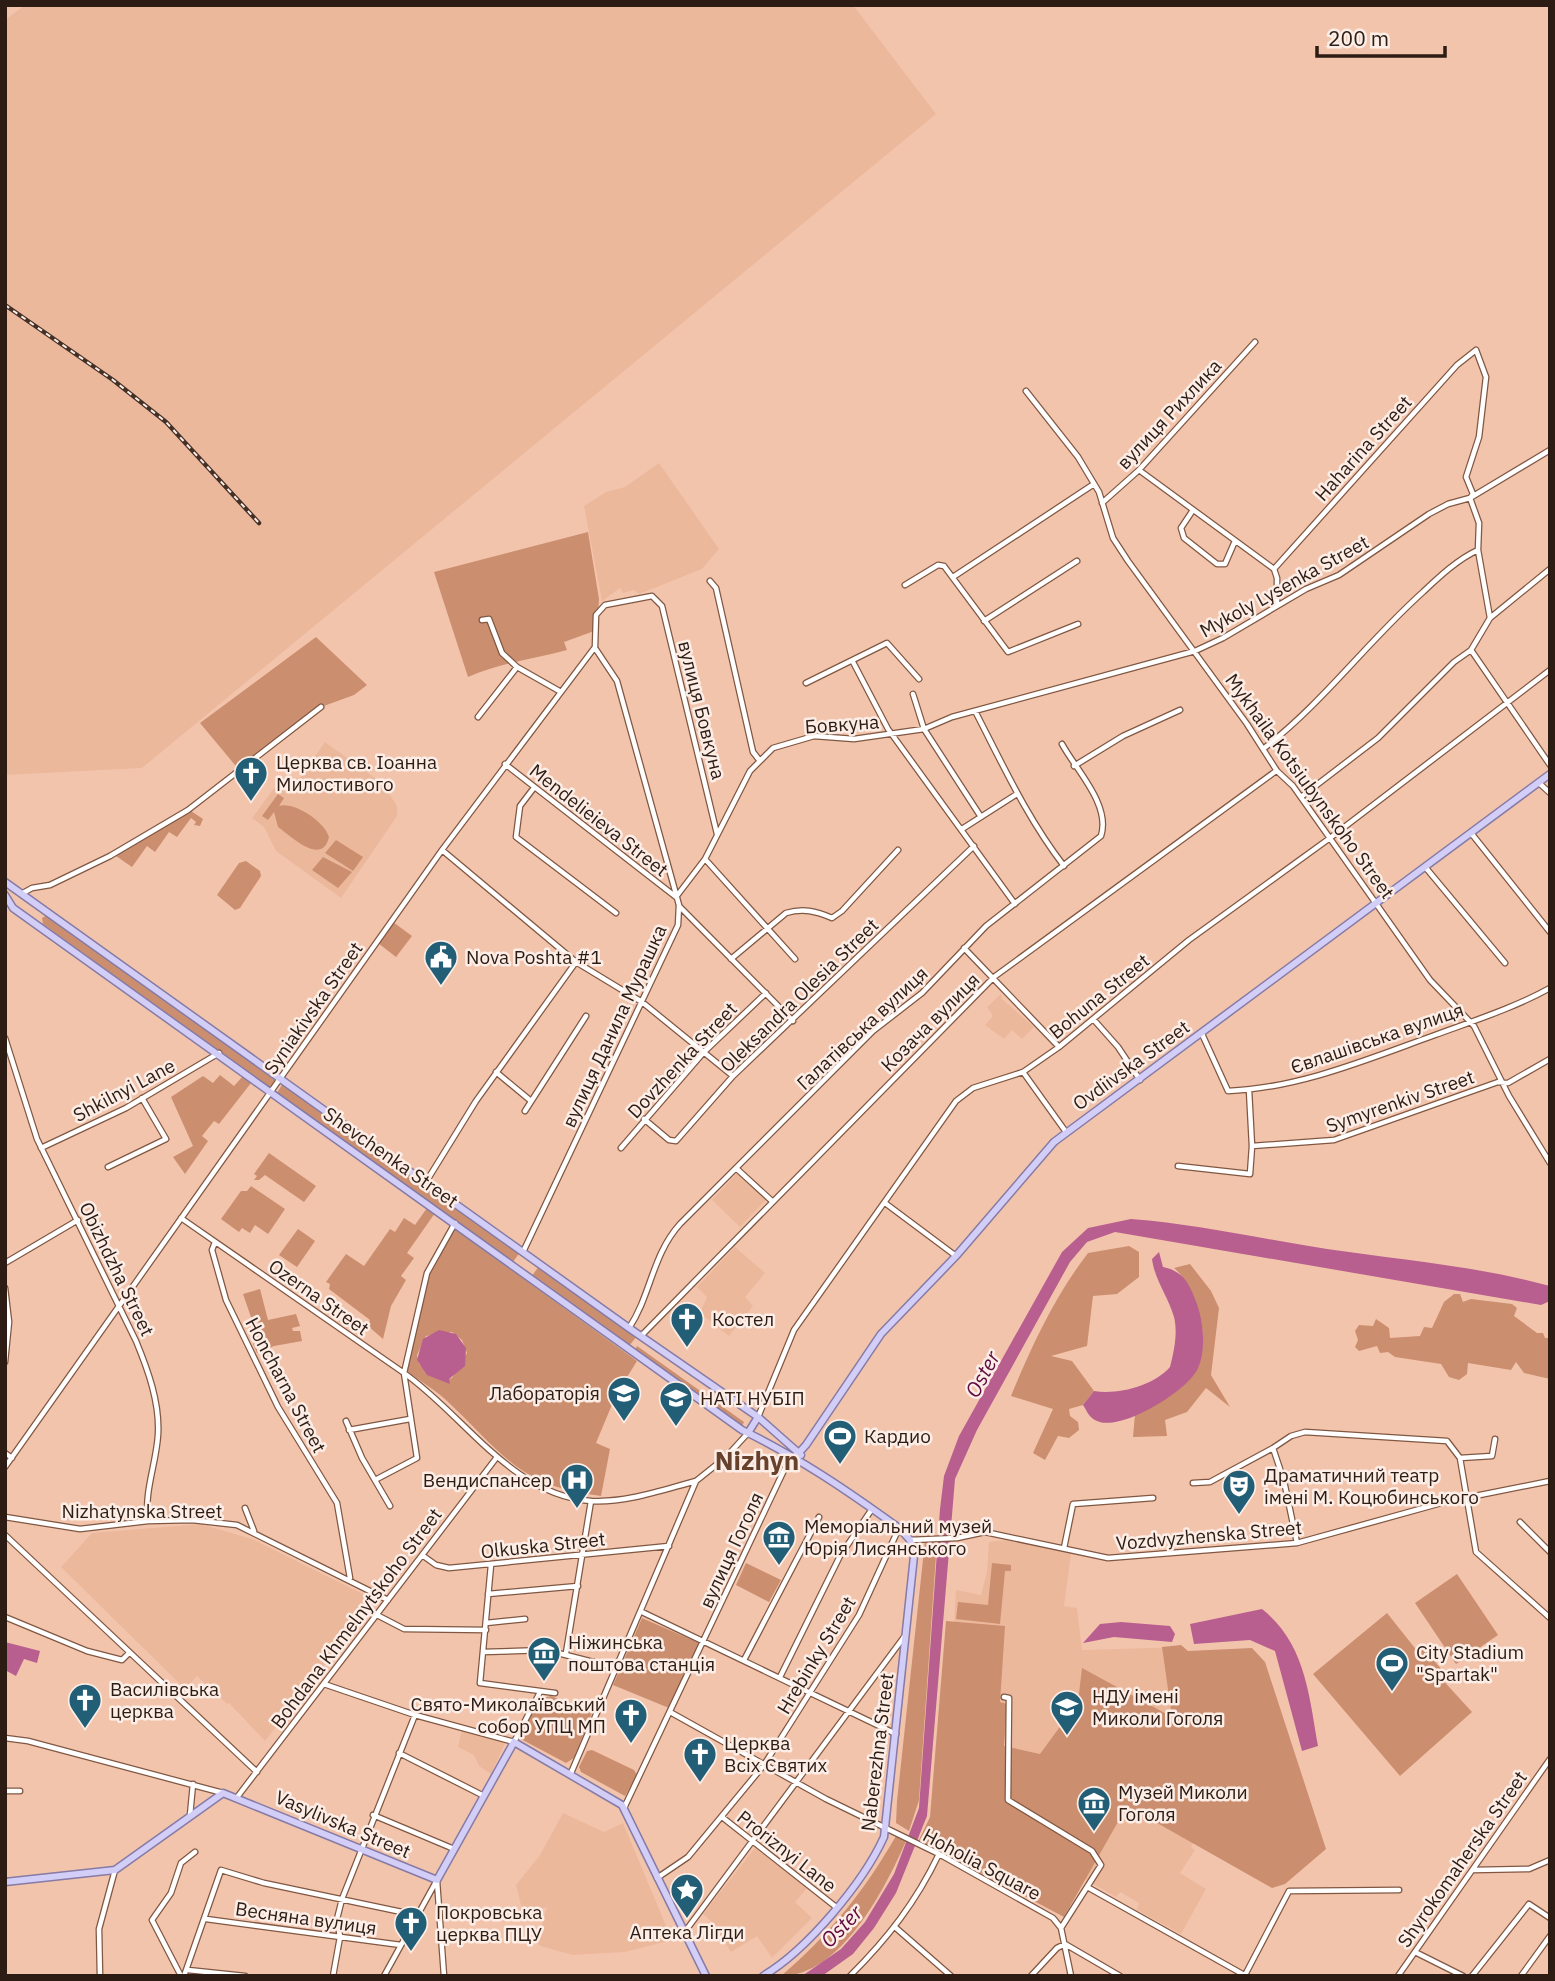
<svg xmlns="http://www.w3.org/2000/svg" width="1555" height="1981" font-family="'IBM Plex Sans',sans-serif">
<rect width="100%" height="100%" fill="#f3c4ac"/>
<path fill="#ecb89c" d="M25 5H853L936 114 142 768 5 775V20Z
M659 463 719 549 702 569 639 594 634 590 623 593 620 588 602 601 584 506 606 492 625 487Z
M325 742 382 783 397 806V816L341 898 276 851 264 827 252 818 278 783 300 778Z
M1001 994 1002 999 1034 1027 1022 1039 1012 1030 1004 1039 985 1025 993 1016 987 1007Z
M737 1173 767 1199 740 1227 712 1200Z
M735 1247 765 1273 745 1297 753 1306 729 1336 700 1313 707 1297 697 1287Z
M201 1524 252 1539 375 1600 265 1741 229 1703 227 1704 197 1676 185 1689 61 1567 92 1533Z
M1006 1540 1071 1554 1064 1606 1077 1608 1082 1650 1184 1647 1212 1701 1200 1832 1191 1847 1195 1850 1180 1873 1206 1889 1181 1934 1137 1910 1139 1903 1120 1892 1116 1897 1025 1845 954 1624 956 1590 981 1595 987 1572 989 1542Z
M462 1729 505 1743 491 1774 479 1766 474 1755 458 1747Z
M563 1813 604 1832 623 1823 672 1940 625 1952 573 1955 540 1946 537 1941 547 1907 523 1913 516 1885 540 1855Z
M755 1848 807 1888 795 1902 812 1918 772 1958 757 1936 731 1952 712 1922 703 1914Z"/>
<path fill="#cb8e6f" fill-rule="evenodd" d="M588 532 599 599 597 630 564 642 567 650C534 659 499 663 468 677L434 572Z
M316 637 367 685 354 695 321 707 240 771 200 723Z
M278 794 284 798 279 806C294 801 325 822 329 837 322 867 291 836 278 827L274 812 268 820 262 816Z
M191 811 203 819 200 826 194 825 196 822 191 818 177 837 169 832 155 852 147 846 132 867 116 856Z
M336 840 363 857 353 871 325 853Z
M323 857 352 872 338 888 312 870Z
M246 861 260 871 261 876 240 908 235 910 217 895 239 863Z
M47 915 277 1079 270 1088 43 924 42 918Z
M393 922 412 936 396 957 378 943Z
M220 1075 234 1086 243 1076 251 1083 219 1124 214 1121 202 1136 208 1141 185 1174 173 1157 193 1146 171 1097 203 1076 213 1083Z
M283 1083 520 1252 513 1262 277 1093Z
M269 1153 316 1186 304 1202 265 1175 259 1180H254L257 1176 254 1174Z
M251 1186 285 1209 268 1234 255 1225 250 1233 242 1228 239 1232 221 1219 241 1191H247Z
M427 1208 435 1213 407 1253 414 1258 401 1276 406 1280 391 1306 383 1339 368 1326 370 1320 329 1289 330 1284 326 1282 346 1254 364 1266 390 1229 395 1232 404 1218 415 1225Z
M298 1229 315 1241 297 1267 279 1255Z
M455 1229 637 1361 616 1395 596 1443 610 1449 601 1496C517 1486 503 1453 446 1400 434 1389 420 1381 407 1371L429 1276ZM452 1332 462 1340 467 1353 452 1378 445 1380 419 1364 417 1355 426 1336Z
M1129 1246 1139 1252V1277L1117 1294 1093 1296 1087 1346 1051 1356 1072 1361 1094 1391 1083 1405 1069 1409 1070 1416 1078 1422 1079 1430 1069 1438 1058 1436 1045 1460 1033 1453 1053 1409 1011 1396C1032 1345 1055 1296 1088 1253Z
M1190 1264 1211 1291 1219 1308 1211 1375 1230 1407 1206 1388 1187 1412 1165 1420 1167 1436 1133 1437 1135 1414C1185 1393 1218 1363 1196 1305 1190 1290 1186 1278 1174 1268Z
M539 1266 637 1336 629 1346 532 1276Z
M260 1289 268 1320 296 1314 300 1326 292 1328 293 1331H300L302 1341 274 1346 257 1353 253 1344 259 1340 257 1335 261 1332 258 1321 253 1323 243 1294Z
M1454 1294H1460L1463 1302 1471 1299 1512 1304 1517 1308 1514 1316 1537 1333H1543L1545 1338H1550V1379L1524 1373 1516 1362 1511 1370 1468 1363 1467 1374 1459 1380 1449 1377 1441 1364 1395 1357 1388 1352 1380 1353 1377 1346 1359 1351 1355 1347 1358 1340 1355 1331 1359 1325 1373 1326 1376 1319 1389 1328 1390 1338 1420 1336 1424 1327 1432 1328 1444 1302Z
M637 1346 744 1422 742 1426 635 1350Z
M925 1541H937L919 1800 909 1831 896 1823 897 1801Z
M746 1563 781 1580 769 1602 736 1585Z
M992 1563 1011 1565V1571H1005L1000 1624 956 1619 958 1602 988 1605Z
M1457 1574 1498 1635 1456 1664 1415 1603Z
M1387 1613 1418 1652 1423 1648 1443 1671 1439 1676 1472 1712 1400 1776 1313 1674Z
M642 1618 699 1643 669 1708 613 1685Z
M946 1621 1005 1626 1000 1702 1007 1704 1004 1746 1040 1754 1078 1702 1082 1668 1172 1717 1162 1647 1181 1645 1188 1651 1252 1648 1265 1662 1326 1849 1285 1884 1272 1888 1127 1806 1064 1917 919 1840 930 1817Z
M551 1696 592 1713 574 1758 566 1763 519 1738 540 1699Z
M592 1750 634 1770 637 1775 625 1796 581 1772 579 1767 587 1751Z
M896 1836 906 1841C885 1889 841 1976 781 1976 829 1935 865 1890 896 1836Z"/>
<path fill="#b85f8f" d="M1131 1219C1197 1224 1262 1239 1327 1249 1402 1260 1477 1266 1550 1286V1301L1541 1305 1115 1232 1087 1242 1070 1262 977 1430 955 1479 927 1816 896 1893 874 1928 853 1954 829 1971 822 1976H802L841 1949 865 1922 894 1874 919 1808 940 1509 944 1476 959 1436 1062 1252 1088 1228Z
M1159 1252 1163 1267C1182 1271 1188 1281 1195 1299 1203 1318 1207 1348 1198 1368 1188 1391 1121 1432 1097 1421 1089 1418 1087 1411 1083 1405L1094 1391C1118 1395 1153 1386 1170 1367 1174 1351 1178 1333 1174 1317 1168 1296 1155 1281 1152 1259Z
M439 1330 456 1334 466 1348 465 1366 449 1379 450 1384 427 1375 417 1360 423 1339Z
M1262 1609C1305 1643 1309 1694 1318 1746L1302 1751 1275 1651 1250 1640 1194 1644 1190 1624Z
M1121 1622 1170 1626 1175 1634 1172 1642 1114 1637 1083 1643 1100 1624Z
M5 1642 40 1651 37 1663 24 1659 16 1676 5 1670Z"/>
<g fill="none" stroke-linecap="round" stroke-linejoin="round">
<defs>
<path id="minor" d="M1026 391 1078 457 1099 492 1113 538 1128 561 1247 724 1277 771 1293 786 1430 980 1474 1026 1509 1096 1550 1163
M1139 470 1274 569 1277 578V605
M1102 503 1139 470 1255 342
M1193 510 1181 528 1184 538 1217 564H1225L1235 541
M1274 569 1457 365 1476 350 1486 377 1479 437 1466 477 1473 494 1470 498 1479 523 1478 550 1490 618 1471 650 1550 765
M953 577 1094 484
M710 581 716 588 753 752 760 761
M905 585 938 565 944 566 1008 652 1078 624
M1490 618 1550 569
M482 620 489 619 502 653 517 667
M984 621 1077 561
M853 662 888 729 1015 904
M806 683 887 643 919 679
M913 694 924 729 981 817
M975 711C1003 765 1027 818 1064 866
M478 717 517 667 561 692
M1263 749C1323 703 1367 642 1423 592 1439 577 1458 559 1478 550
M505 764 676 897 705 859 750 771 773 748 814 736 854 739 924 729 952 717 1195 651 1223 638 1306 589 1339 575 1429 514 1448 504 1470 498 1550 450
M1074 766 1123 736 1180 710
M1539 783 1550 793
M533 789 520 806 516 837 616 913
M1301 797 1378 738 1454 662 1471 650
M962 829 1017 794
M1471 833 1550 932
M442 850 576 962 642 1002 733 1076
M705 859 795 959
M1426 868 1505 963
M23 893 32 888 50 885 110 856 188 810 321 707
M679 906 793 1021
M964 948 1059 1047
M731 959 786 913C803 908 816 911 832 918L842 911 898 850
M1094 1020 1118 1047 1140 1080
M1202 1034 1228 1091C1300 1088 1368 1059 1435 1035 1473 1021 1514 1008 1550 988
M5 1038 37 1139 136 1341C148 1370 160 1403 158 1435 156 1465 144 1491 148 1521
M496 1072 531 1101
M1023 1072 1066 1132
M525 1111 586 1016
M644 1119 669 1140 676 1141 733 1076 974 846
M1252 1146 1334 1140 1498 1082 1508 1083 1550 1059
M41 1148 126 1108 219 1053
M621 1148 704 1052 766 993
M1178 1166 1250 1174 1252 1146 1249 1090
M108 1167 166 1139 142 1098
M737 1169 773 1202
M426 1182 476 1101 576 962
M885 1203 956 1256
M181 1218 404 1373 417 1458 375 1480
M455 1223 427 1273 404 1373C465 1416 511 1495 591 1501 626 1503 662 1490 696 1481
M215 1242 212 1250 226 1300 278 1407 337 1503 350 1578
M523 1252 678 925 679 905 617 681 595 648
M5 1263 78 1220
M5 1288 9 1322 5 1362
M629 1328C651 1295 652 1255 680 1224L873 1031 922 993 986 926 1101 836C1111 805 1076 770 1062 744
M641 1336 994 977 1276 771
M758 1417 794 1330 956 1101 973 1088 1023 1072 1059 1047 1189 940 1330 838 1550 670
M346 1421 362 1458 390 1506
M349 1430 410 1419
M5 1453 12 1458
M1460 1458 1492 1456 1495 1439
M5 1467 442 850 595 647 596 615 605 605 652 596 662 606 717 834
M1193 1483 1210 1482 1273 1448
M245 1508 254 1531
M5 1517 80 1529 148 1521 192 1520 237 1525 388 1600
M1520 1522 1550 1552
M5 1535 257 1772
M910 1540 957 1538 985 1532 1108 1558 1297 1543 1445 1502 1550 1481
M1297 1543 1284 1481 1273 1448 1291 1436 1305 1432 1447 1441 1460 1458 1476 1552 1550 1618
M1064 1548 1073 1504 1153 1498
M422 1555 436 1565 449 1568 669 1546
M491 1565 480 1683 555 1693
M488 1594 578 1586
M642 1612 896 1734
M377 1615 404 1629 486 1630
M5 1617 87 1651 122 1660 129 1653
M486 1623 525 1619
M483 1652 546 1650 617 1668
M566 1653 591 1501
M744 1660 819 1517
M780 1677 840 1556 872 1509
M324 1684 415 1715 514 1742 539 1694
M1004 1697 1009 1698 1008 1800 1092 1851 1101 1865 1061 1928
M670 1712 826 1799 939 1854 1053 1918 1061 1928 1071 1976
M5 1738 28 1741 223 1793
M399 1753 484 1796
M571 1773 696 1481 726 1457 748 1433
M5 1791H20
M238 1796 497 1457
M624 1808 786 1466 794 1458
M190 1815 193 1784
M373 1815 454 1849
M722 1817 836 1907
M1473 1870 1529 1869 1550 1860
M657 1878 688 1857 764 1765 859 1615 899 1528
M437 1881 444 1976
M1089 1888 1246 1976
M206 1919 401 1945
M896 1928 951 1976
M684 1933 904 1637
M1415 1952 1463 1976
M188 1970 245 1976
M1245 1975 1289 1891 1399 1890
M100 1976 99 1929 115 1870
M181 1976 152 1920 171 1893 181 1863 195 1852
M184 1976 221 1870 264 1883 416 1915
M333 1976 340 1937 337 1919 342 1899 415 1715
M384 1976 437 1880
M850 1976C888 1938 916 1902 939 1854
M1031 1976 1057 1948 1065 1944 1120 1976
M1398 1976 1550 1759
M1472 1976 1529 1904 1550 1918
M1521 1976 1550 1936"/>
<path id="major" d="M5 882 629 1328 758 1417 801 1455
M5 895 13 908 742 1430C798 1457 848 1491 899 1528L910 1540 914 1556 884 1837C863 1883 807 1950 763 1976
M748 1433 758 1417
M794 1458 806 1445 881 1334 956 1256 1054 1142 1550 774
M5 1882 115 1870 223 1793 437 1880 514 1742 622 1805 706 1976"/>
</defs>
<use href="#minor" stroke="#805742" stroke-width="7"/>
<use href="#major" stroke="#857ba5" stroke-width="9"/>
<use href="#minor" stroke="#fff" stroke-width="4.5"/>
<use href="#major" stroke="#d3cef8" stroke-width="6"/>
<defs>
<path id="rail" d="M5 305 113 380 166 422 259 523"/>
</defs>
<use href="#rail" stroke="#453026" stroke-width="4.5"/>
<use href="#rail" stroke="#fcede6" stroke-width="2" stroke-dasharray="5" stroke-linecap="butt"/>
</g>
<defs>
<symbol id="church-pin" viewBox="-11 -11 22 30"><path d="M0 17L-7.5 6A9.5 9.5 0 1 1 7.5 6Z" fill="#225e76" stroke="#fcede6"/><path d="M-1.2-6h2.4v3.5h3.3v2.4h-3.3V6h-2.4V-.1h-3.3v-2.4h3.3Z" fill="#fff"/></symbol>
<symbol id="civic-pin" viewBox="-11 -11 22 30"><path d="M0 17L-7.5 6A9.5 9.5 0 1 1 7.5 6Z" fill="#225e76" stroke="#fcede6"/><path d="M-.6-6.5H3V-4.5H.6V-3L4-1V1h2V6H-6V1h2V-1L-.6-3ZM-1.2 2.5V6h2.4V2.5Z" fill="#fff"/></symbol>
<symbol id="university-pin" viewBox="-11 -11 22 30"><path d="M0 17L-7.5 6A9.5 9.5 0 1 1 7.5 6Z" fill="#225e76" stroke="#fcede6"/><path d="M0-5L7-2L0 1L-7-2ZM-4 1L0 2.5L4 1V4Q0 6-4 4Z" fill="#fff"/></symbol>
<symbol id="stadium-pin" viewBox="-11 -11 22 30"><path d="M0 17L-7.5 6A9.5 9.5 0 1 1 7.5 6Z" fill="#225e76" stroke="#fcede6"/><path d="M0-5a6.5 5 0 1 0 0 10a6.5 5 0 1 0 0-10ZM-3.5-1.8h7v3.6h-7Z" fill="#fff"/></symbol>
<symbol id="hospital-pin" viewBox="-11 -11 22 30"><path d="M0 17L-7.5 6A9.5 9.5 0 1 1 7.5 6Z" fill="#225e76" stroke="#fcede6"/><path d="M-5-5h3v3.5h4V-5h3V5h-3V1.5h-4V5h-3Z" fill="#fff"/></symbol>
<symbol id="theatre-pin" viewBox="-11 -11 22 30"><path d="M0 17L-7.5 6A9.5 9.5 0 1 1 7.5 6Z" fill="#225e76" stroke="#fcede6"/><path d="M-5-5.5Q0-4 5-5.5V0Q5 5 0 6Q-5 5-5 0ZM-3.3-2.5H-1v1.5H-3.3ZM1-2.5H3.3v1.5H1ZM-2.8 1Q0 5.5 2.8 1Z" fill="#fff"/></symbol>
<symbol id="museum-pin" viewBox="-11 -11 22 30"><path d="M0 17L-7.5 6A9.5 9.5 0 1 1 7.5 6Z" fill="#225e76" stroke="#fcede6"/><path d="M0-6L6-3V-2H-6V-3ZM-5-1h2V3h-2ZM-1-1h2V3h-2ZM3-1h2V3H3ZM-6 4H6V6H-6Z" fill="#fff"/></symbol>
<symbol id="sight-pin" viewBox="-11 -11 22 30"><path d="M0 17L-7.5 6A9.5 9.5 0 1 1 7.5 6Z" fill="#225e76" stroke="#fcede6"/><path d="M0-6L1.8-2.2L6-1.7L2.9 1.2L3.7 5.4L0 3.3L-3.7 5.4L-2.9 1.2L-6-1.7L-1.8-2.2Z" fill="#fff"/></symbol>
</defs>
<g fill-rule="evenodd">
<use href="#church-pin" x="232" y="754" width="38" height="52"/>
<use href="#civic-pin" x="422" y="938" width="38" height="52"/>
<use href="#church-pin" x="668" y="1300" width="38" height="52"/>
<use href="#university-pin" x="605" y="1374" width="38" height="52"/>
<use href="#university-pin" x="657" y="1379" width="38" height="52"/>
<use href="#stadium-pin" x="821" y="1417" width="38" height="52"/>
<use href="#hospital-pin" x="558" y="1461" width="38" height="52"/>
<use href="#theatre-pin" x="1220" y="1467" width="38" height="52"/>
<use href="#museum-pin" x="760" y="1518" width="38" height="52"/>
<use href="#museum-pin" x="525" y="1634" width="38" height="52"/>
<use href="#stadium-pin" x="1373" y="1644" width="38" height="52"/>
<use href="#church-pin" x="66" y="1681" width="38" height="52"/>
<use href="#university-pin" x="1048" y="1688" width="38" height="52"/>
<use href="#church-pin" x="612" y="1696" width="38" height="52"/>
<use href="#church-pin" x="681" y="1735" width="38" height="52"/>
<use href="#museum-pin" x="1075" y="1784" width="38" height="52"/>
<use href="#sight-pin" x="668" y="1871" width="38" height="52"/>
<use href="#church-pin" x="392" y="1904" width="38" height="52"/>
</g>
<g text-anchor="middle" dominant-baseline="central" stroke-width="5" stroke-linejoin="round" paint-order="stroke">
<g font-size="19" fill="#2d1c13" stroke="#fcede6">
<text transform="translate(1169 414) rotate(-47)">вулиця Рихлика</text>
<text transform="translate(1363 448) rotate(-48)">Haharina Street</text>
<text transform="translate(1284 586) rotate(-29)">Mykoly Lysenka Street</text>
<text transform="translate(702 710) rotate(76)">вулиця Бовкуна</text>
<text transform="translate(842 724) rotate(-4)">Бовкуна</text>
<text transform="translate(1310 786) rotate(54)">Mykhaila Kotsiubynskoho Street</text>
<text transform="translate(599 820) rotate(38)">Mendelieieva Street</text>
<text transform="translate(799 995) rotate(-44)">Oleksandra Olesia Street</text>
<text transform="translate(1099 996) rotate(-39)">Bohuna Street</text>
<text transform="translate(313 1008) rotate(-55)">Syniakivska Street</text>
<text transform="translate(930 1022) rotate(-45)">Козача вулиця</text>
<text transform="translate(614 1026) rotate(-65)">вулиця Данила Мурашка</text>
<text transform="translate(862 1028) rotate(-43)">Галатівська вулиця</text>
<text transform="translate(1377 1038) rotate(-19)">Євлашівська вулиця</text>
<text transform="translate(682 1060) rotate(-47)">Dovzhenka Street</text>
<text transform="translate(1131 1065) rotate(-36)">Ovdiivska Street</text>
<text transform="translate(124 1090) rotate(-28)">Shkilnyi Lane</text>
<text transform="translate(1400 1101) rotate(-19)">Symyrenkiv Street</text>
<text transform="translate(391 1157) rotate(35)">Shevchenka Street</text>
<text transform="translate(117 1269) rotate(64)">Obizhdzha Street</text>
<text transform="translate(319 1297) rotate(35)">Ozerna Street</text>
<text transform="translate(286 1385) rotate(62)">Honcharna Street</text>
<text x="142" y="1511">Nizhatynska Street</text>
<text transform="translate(1209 1535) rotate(-5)">Vozdvyzhenska Street</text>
<text transform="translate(543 1545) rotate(-6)">Olkuska Street</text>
<text transform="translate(731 1550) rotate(-65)">вулиця Гоголя</text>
<text transform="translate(356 1618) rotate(-53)">Bohdana Khmelnytskoho Street</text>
<text transform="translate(816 1655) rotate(-59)">Hrebinky Street</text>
<text transform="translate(877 1752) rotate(-83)">Naberezhna Street</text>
<text transform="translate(343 1824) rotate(23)">Vasylivska Street</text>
<text transform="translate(787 1851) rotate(38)">Proriznyi Lane</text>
<text transform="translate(1462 1859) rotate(-55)">Shyrokomaherska Street</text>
<text transform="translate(982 1864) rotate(28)">Hoholia Square</text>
<text transform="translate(306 1918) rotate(8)">Весняна вулиця</text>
</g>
<g font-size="19" fill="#2d1c13" stroke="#fcede6" text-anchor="start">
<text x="276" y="762">Церква св. Іоанна<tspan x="276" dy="22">Милостивого</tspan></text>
<text x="466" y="957">Nova Poshta #1</text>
<text x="712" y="1319">Костел</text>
<text x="600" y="1393" text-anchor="end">Лабораторія</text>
<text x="700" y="1398">НАТІ НУБІП</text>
<text x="864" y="1436">Кардио</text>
<text x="1264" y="1475">Драматичний театр<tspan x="1264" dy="22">імені М. Коцюбинського</tspan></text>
<text x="552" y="1480" text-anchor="end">Вендиспансер</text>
<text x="804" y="1526">Меморіальний музей<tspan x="804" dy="22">Юрія Лисянського</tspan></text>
<text x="568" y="1642">Ніжинська<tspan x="568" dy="22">поштова станція</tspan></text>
<text x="1416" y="1652">City Stadium<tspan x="1416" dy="22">"Spartak"</tspan></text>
<text x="110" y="1689">Василівська<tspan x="110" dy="22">церква</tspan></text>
<text x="1092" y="1696">НДУ імені<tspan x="1092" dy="22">Миколи Гоголя</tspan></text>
<text x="606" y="1704" text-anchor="end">Свято-Миколаївський<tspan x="606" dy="22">собор УПЦ МП</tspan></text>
<text x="724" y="1743">Церква<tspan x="724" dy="22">Всіх Святих</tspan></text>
<text x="1118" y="1792">Музей Миколи<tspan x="1118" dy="22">Гоголя</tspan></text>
<text x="436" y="1912">Покровська<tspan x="436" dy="22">церква ПЦУ</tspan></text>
<text x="687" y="1932" text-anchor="middle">Аптека Лігди</text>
</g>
<g font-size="21" font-style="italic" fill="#5f0b40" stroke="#fcede6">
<text transform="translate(982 1374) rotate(-62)">Oster</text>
<text transform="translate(841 1926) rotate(-46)">Oster</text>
</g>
<g font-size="26" font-weight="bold" fill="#68412d" stroke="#fcede6">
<text x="757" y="1460">Nizhyn</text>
</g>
</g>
<rect width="1555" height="1981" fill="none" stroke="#2d1c13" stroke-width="14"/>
<path d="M1317 46v10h128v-10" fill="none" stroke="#2d1c13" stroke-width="3.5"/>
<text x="1328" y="46" font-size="21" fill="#2d1c13" stroke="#fcede6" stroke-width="5" paint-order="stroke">200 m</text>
</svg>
